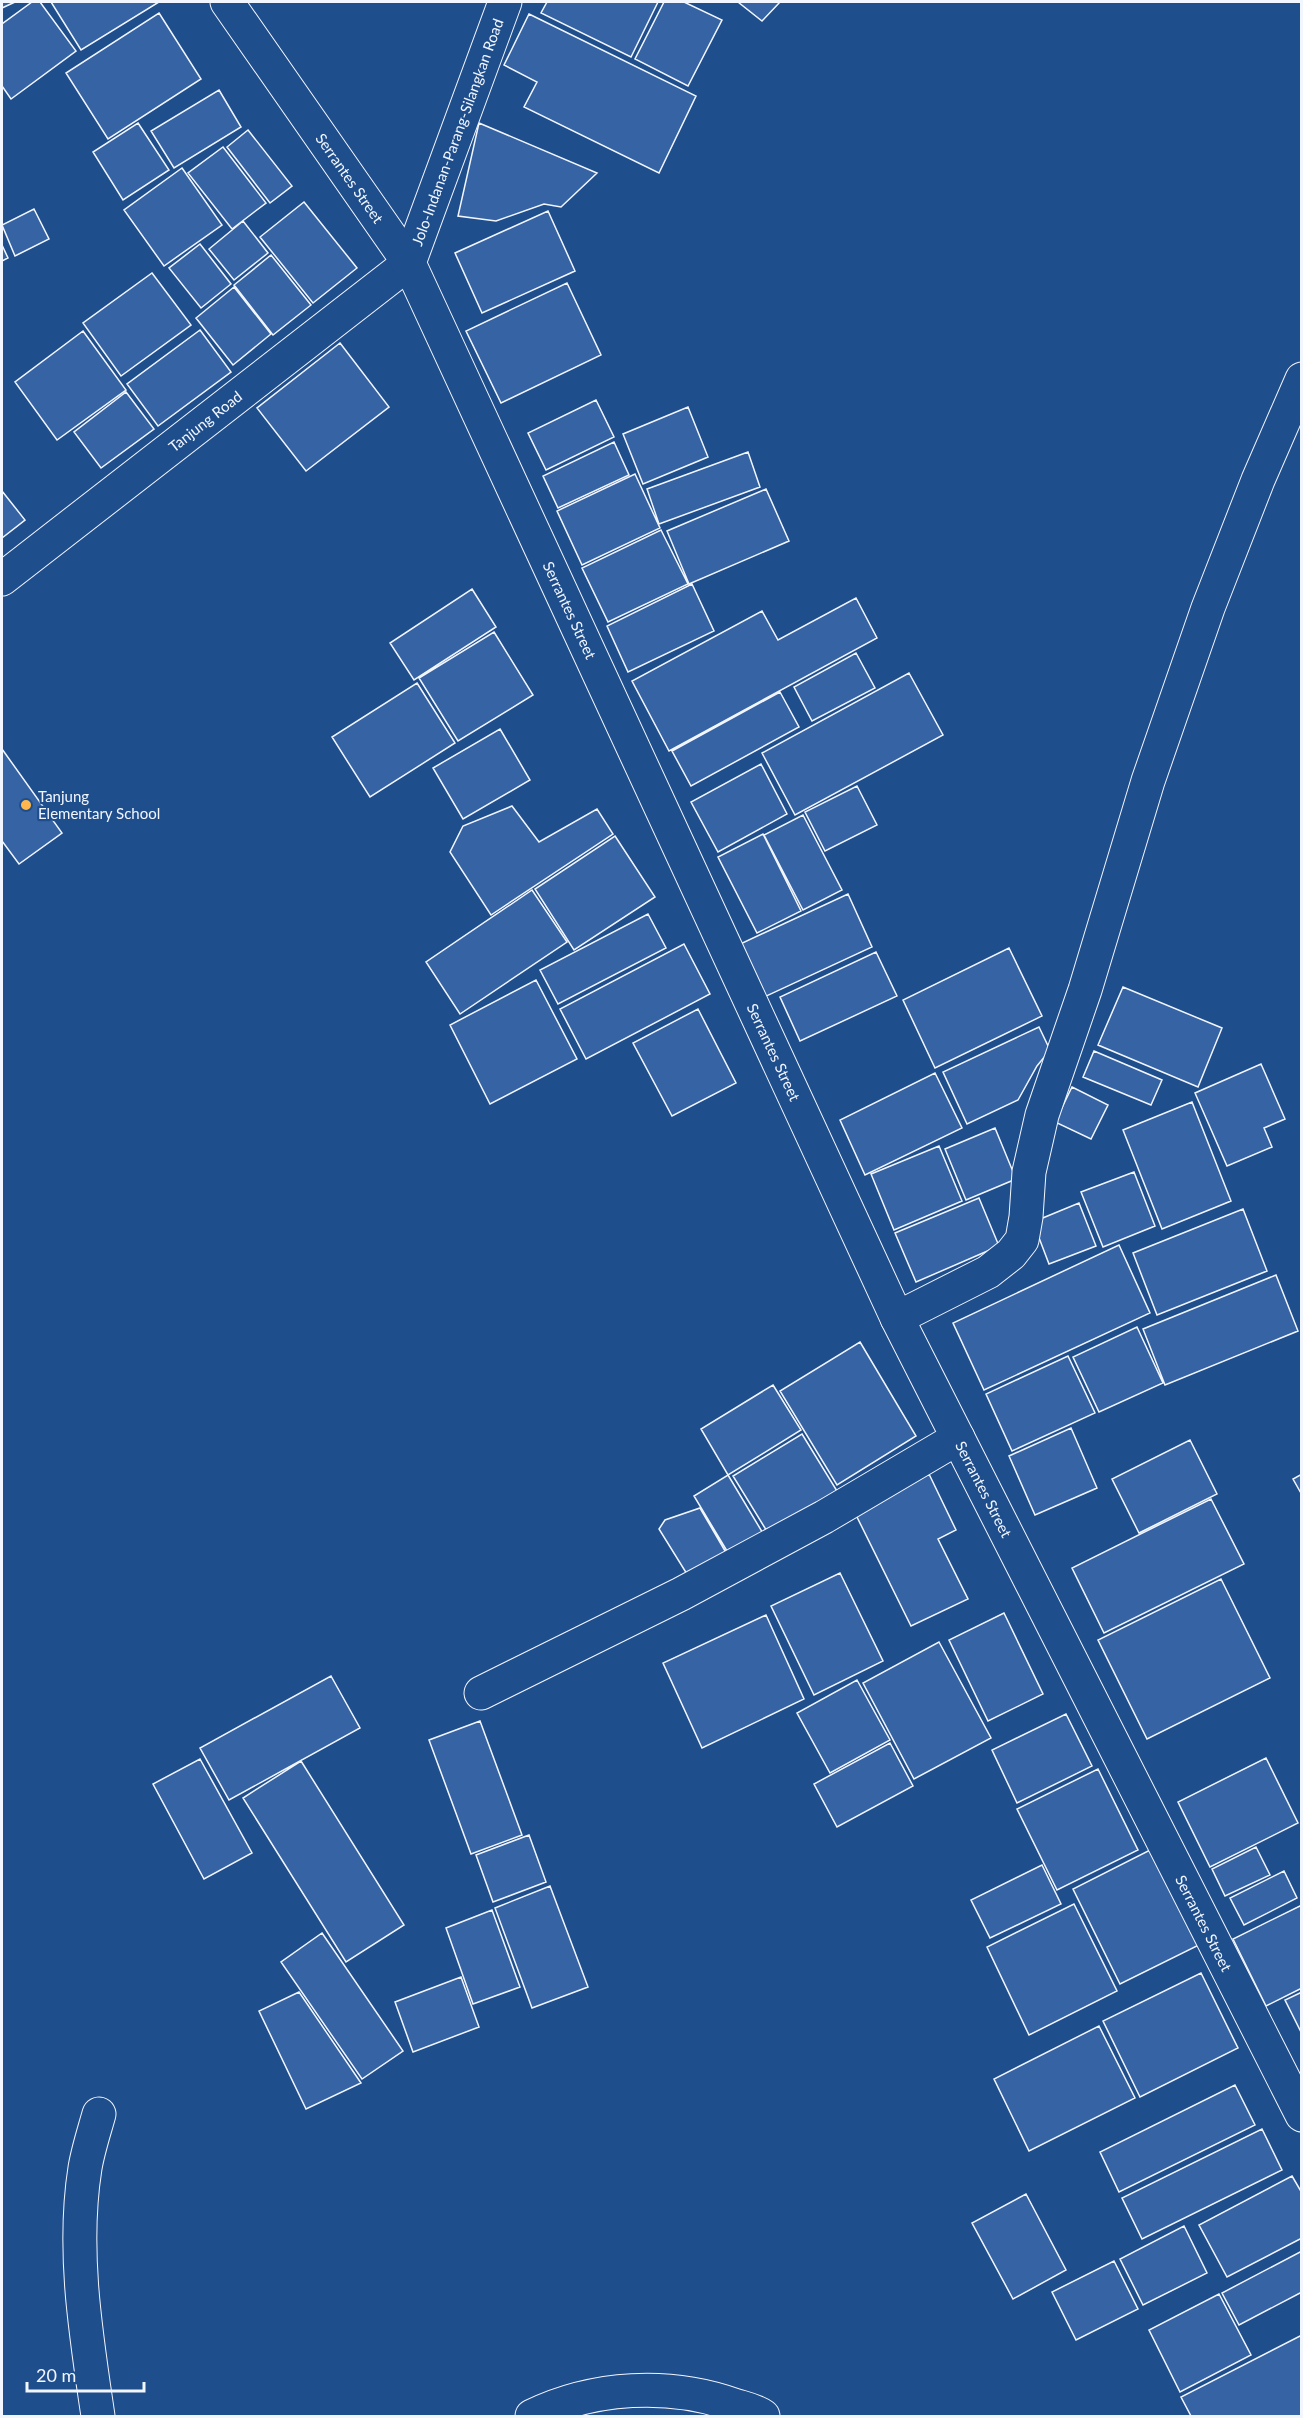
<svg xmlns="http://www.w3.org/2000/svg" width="1303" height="2418" font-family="Lato,sans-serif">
<rect width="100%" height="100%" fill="#1f4e8c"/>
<path fill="#3563a3" stroke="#f2f6ff" stroke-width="1.5" d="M2 2H15L2 8Z
M32 2H40L76 51 11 99 2 86V24Z
M51 2H159L81 50Z
M547 2H658L631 57 541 13Z
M664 2H684L722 20 688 86 635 59Z
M738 2H780L762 21Z
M159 13 201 79 108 139 66 73Z
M529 14 696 96 659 173 524 107 537 82 504 65Z
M219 90 241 127 174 168 151 131Z
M138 123 169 170 123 200 93 152Z
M479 123 597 173 561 207 544 204 496 221 458 216Z
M248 130 292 186 270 203 227 147Z
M223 147 266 203 232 229 188 173Z
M182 168 222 225 164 266 124 210Z
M304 202 357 268 313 303 260 237Z
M34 209 49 239 15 256 2 225Z
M548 211 575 271 482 313 455 253Z
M243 221 268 253 234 280 209 249Z
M200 244 231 284 201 308 169 268Z
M2 245 8 258 2 261Z
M271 255 311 305 273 335 234 285Z
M152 273 191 325 121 376 83 323Z
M567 283 601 355 501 403 466 331Z
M234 287 271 334 233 365 196 318Z
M200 330 231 372 158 426 127 384Z
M83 331 126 390 57 440 15 382Z
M340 343 389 407 306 471 257 408Z
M126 392 154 429 101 468 74 432Z
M596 400 614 437 546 470 528 433Z
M688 407 708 457 643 484 623 434Z
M614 442 629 475 558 508 543 476Z
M748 452 760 487 659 524 647 489Z
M635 474 660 528 582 565 557 511Z
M766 489 789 541 689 584 667 531Z
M2 491 25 520 2 538Z
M661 530 688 584 608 622 582 568Z
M692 584 714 631 628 672 607 626Z
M472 589 496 627 414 680 390 643Z
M856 598 877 638 669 751 632 681 762 611 778 640Z
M494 632 533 695 458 741 419 678Z
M856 653 875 688 812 721 794 687Z
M909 673 943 735 795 815 762 753Z
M417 683 455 743 370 797 332 737Z
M780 692 799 727 691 786 672 751Z
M500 729 530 780 463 819 433 768Z
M2 749 62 833 19 864 2 841Z
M761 764 787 814 718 852 691 802Z
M857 786 877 825 825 851 805 812Z
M512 806 539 842 597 809 613 834 491 915 450 852 463 826Z
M803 815 842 890 803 910 764 835Z
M763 834 801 911 757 933 718 857Z
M615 836 655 897 574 950 535 889Z
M532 890 567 942 460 1014 426 962Z
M848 894 872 947 762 998 738 945Z
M648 914 666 948 558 1004 540 970Z
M684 944 710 994 586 1059 560 1009Z
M1009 948 1042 1016 935 1068 903 1000Z
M876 952 897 996 800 1041 780 997Z
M536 980 577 1059 490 1104 450 1025Z
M1123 987 1222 1028 1198 1087 1098 1045Z
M698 1009 736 1083 672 1116 633 1043Z
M1039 1027 1050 1050 1037 1066 1018 1100 967 1124 943 1072Z
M1094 1051 1162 1080 1151 1105 1083 1077Z
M1261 1064 1285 1119 1264 1128 1272 1147 1227 1166 1195 1093Z
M935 1073 962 1128 865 1175 840 1120Z
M1072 1087 1108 1105 1091 1139 1055 1122Z
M1192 1102 1231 1201 1162 1229 1123 1130Z
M995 1128 1016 1179 966 1200 945 1149Z
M939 1146 962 1201 894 1230 871 1174Z
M1134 1172 1155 1226 1103 1247 1081 1192Z
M979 1198 999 1246 916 1282 895 1233Z
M1079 1203 1096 1246 1049 1264 1033 1222Z
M1243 1209 1267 1271 1157 1315 1133 1253Z
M1119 1245 1150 1313 984 1390 953 1323Z
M1276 1275 1298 1331 1165 1385 1143 1329Z
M1137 1327 1163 1383 1099 1412 1073 1357Z
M860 1342 916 1436 837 1485 780 1391Z
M1068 1356 1095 1413 1012 1451 986 1394Z
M773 1385 801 1430 728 1475 701 1429Z
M1071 1428 1097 1488 1035 1515 1009 1456Z
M802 1434 837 1491 768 1533 733 1476Z
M1190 1440 1217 1494 1139 1533 1112 1479Z
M929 1474 956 1530 938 1539 968 1599 911 1626 854 1511Z
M1302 1474V1495L1293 1479Z
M728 1475 764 1535 730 1556 694 1496Z
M1211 1499 1244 1564 1104 1633 1072 1568Z
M700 1508 728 1556 690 1579 659 1529 665 1520Z
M840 1573 883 1661 814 1695 771 1606Z
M1221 1579 1270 1678 1147 1739 1098 1640Z
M1004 1613 1043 1694 988 1721 949 1640Z
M766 1615 804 1699 702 1748 663 1663Z
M939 1642 991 1738 914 1779 863 1683Z
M331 1676 360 1728 229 1800 200 1748Z
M857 1680 890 1740 830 1773 797 1713Z
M1066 1714 1092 1766 1017 1803 992 1750Z
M480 1721 522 1835 471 1854 429 1740Z
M890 1743 913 1786 837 1827 814 1784Z
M1266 1758 1298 1823 1210 1867 1178 1802Z
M200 1759 252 1853 204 1879 153 1784Z
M301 1761 404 1925 346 1962 243 1798Z
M1098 1769 1138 1850 1057 1890 1017 1809Z
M529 1835 546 1882 493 1902 476 1855Z
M1158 1846 1205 1942 1120 1984 1073 1889Z
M1256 1847 1270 1875 1225 1896 1212 1869Z
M1042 1865 1061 1904 990 1938 971 1900Z
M1284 1871 1297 1898 1244 1925 1230 1898Z
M550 1886 588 1987 532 2008 495 1908Z
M1074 1904 1117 1991 1029 2035 987 1947Z
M1302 1905V1988L1266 2006 1233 1939Z
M492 1910 520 1987 473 2004 446 1928Z
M322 1933 403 2051 362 2079 281 1962Z
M1201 1973 1238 2048 1140 2097 1103 2021Z
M461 1977 479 2027 413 2052 395 2002Z
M299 1992 361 2083 306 2109 259 2011Z
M1302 1992V2034L1285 2000Z
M1099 2026 1135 2098 1029 2151 994 2079Z
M1235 2085 1255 2125 1119 2192 1100 2152Z
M1262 2129 1282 2170 1142 2239 1122 2198Z
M1292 2176 1302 2193V2238L1227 2277 1199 2225Z
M1026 2194 1066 2270 1013 2299 972 2223Z
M1184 2226 1207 2273 1143 2305 1120 2259Z
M1302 2251V2292L1239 2325 1222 2293Z
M1114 2261 1138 2309 1076 2340 1052 2292Z
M1219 2294 1251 2355 1180 2392 1149 2330Z
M1302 2335V2416H1191L1181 2397Z"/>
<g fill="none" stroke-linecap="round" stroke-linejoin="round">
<defs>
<path id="minor" d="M2 579 409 263 505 2
M897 1318 988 1272 1011 1254 1022 1240 1026 1217 1029 1172 1042 1115 1085 990 1148 781 1208 608 1258 480 1302 379
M481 1693 681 1594 824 1517 958 1438
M98 2416C86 2335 72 2250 85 2168 88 2150 94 2132 99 2114
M532 2416C594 2386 669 2382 734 2405 743 2408 755 2410 763 2416"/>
<path id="major" d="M227 2 409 263 897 1318 1302 2115"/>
</defs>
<use href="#minor" stroke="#f2f6ff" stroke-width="35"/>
<use href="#major" stroke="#f2f6ff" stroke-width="35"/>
<use href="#minor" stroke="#1f4e8c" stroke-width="33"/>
<use href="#major" stroke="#1f4e8c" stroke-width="33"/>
</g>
<circle fill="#ffb74d" stroke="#1f4e8c" stroke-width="2" cx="26" cy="805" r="6"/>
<g text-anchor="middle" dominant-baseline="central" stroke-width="4.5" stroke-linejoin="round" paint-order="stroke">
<g font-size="15" fill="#f2f6ff" stroke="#1f4e8c">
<text transform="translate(457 132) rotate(-70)">Jolo-Indanan-Parang-Silangkan Road</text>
<text transform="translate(350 178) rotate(55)">Serrantes Street</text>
<text transform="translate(205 421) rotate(-38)">Tanjung Road</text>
<text transform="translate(570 610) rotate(65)">Serrantes Street</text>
<text transform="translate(774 1052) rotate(65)">Serrantes Street</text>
<text transform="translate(984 1489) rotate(63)">Serrantes Street</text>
<text transform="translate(1204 1923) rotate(63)">Serrantes Street</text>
</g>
<g font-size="15" fill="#f2f6ff" stroke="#1f4e8c" text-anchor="start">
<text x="38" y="796">Tanjung<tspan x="38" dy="17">Elementary School</tspan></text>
</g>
</g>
<rect width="1303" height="2418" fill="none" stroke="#f2f6ff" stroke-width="6"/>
<path d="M27 2382v9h117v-9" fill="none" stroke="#f2f6ff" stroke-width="3"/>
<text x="36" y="2382" font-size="18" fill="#f2f6ff" stroke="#1f4e8c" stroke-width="4.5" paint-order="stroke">20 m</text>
</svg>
